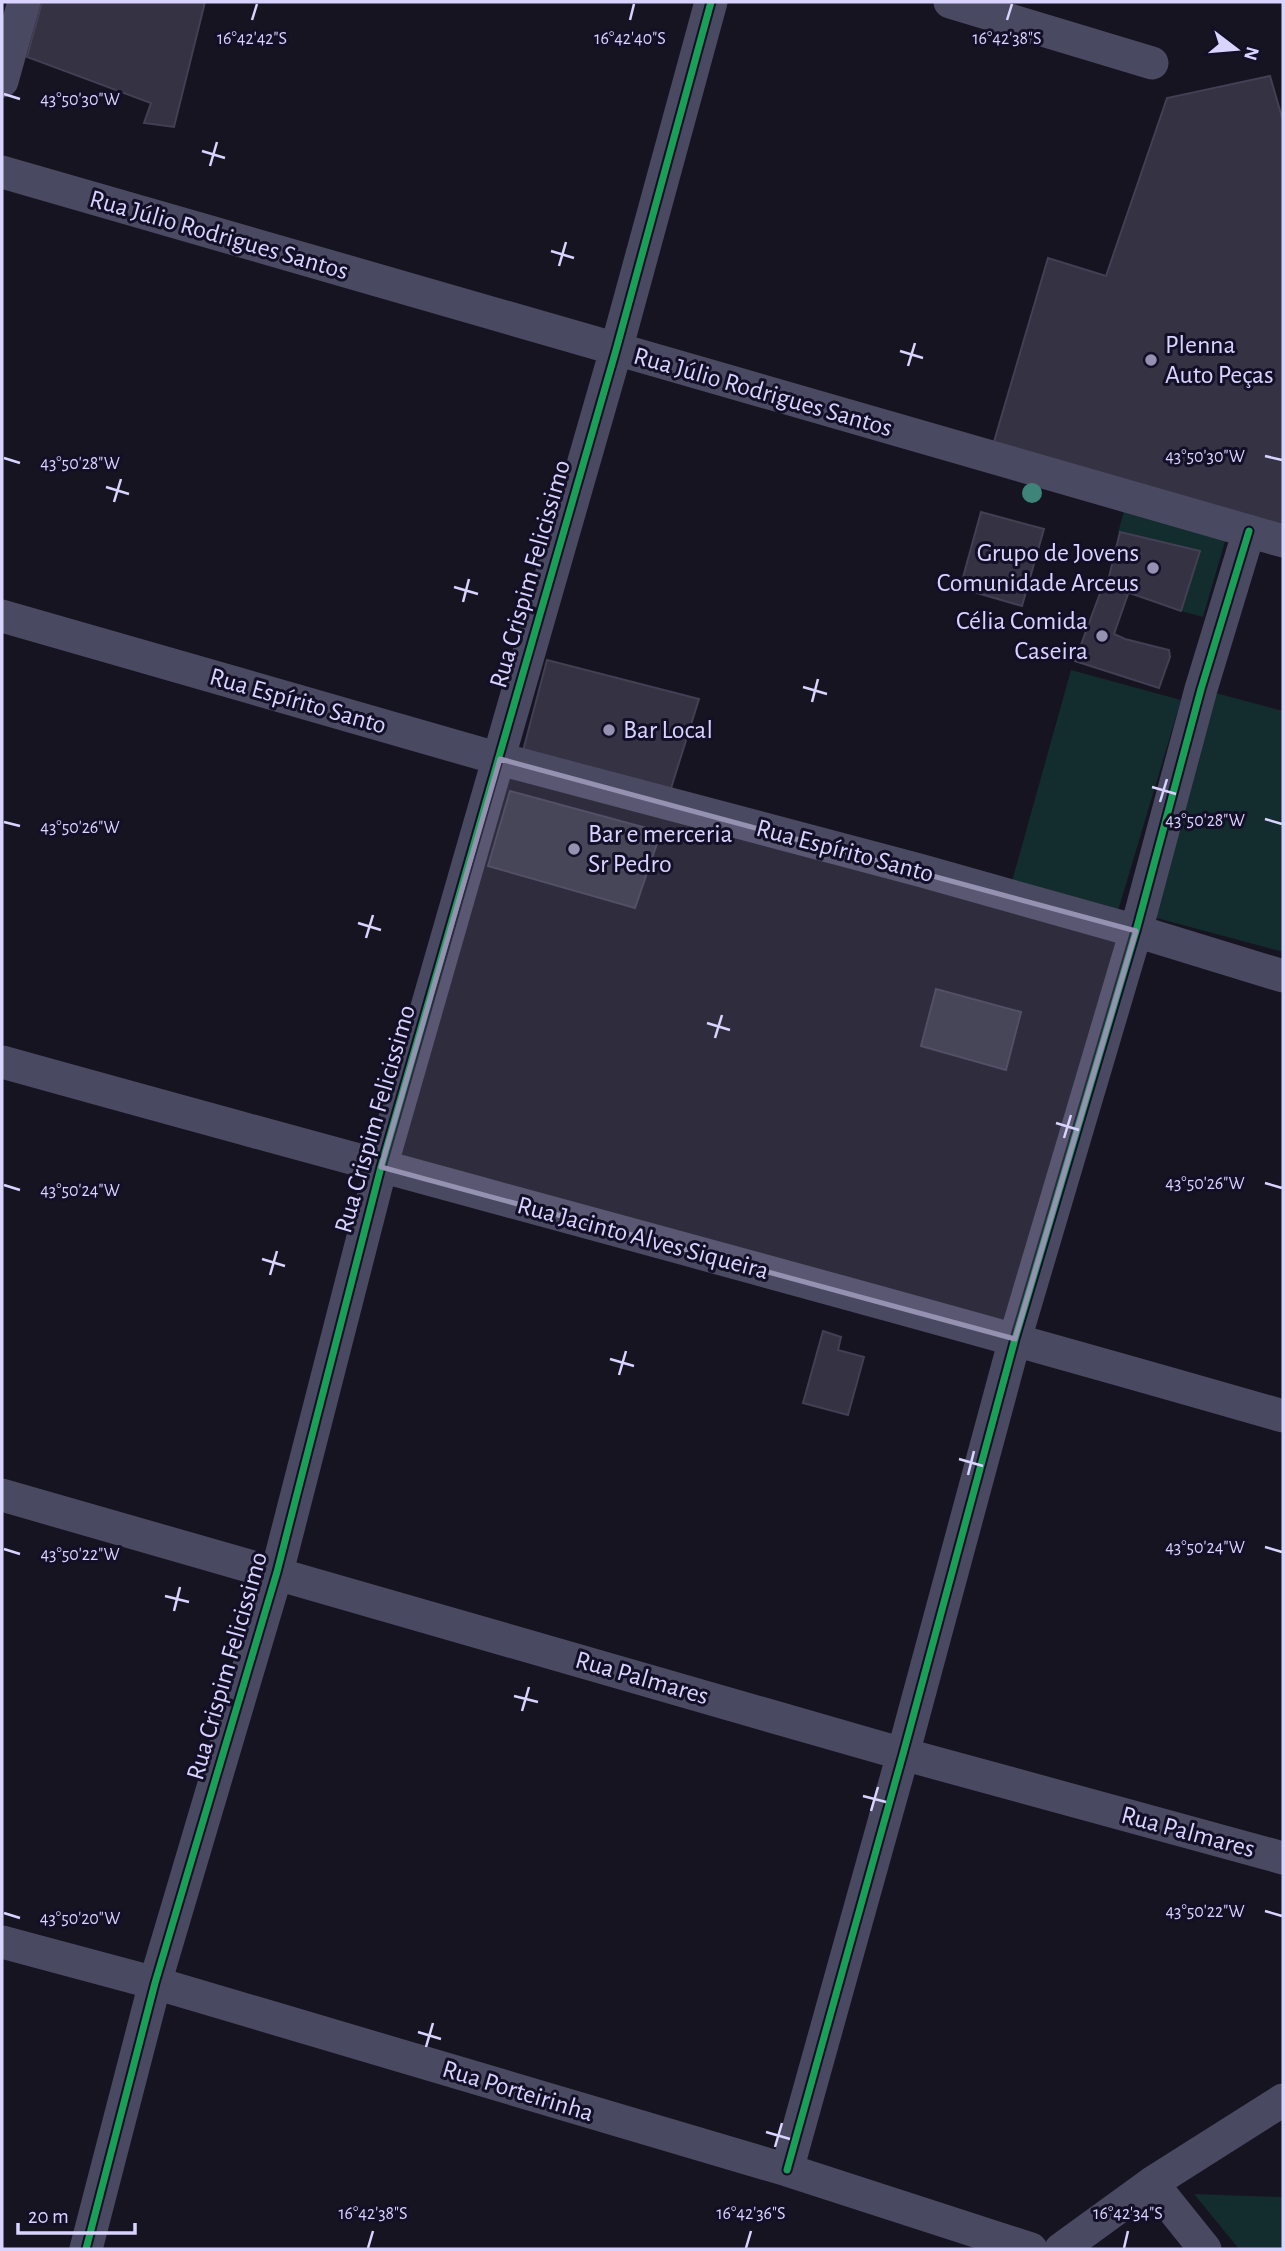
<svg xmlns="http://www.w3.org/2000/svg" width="1285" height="2251" font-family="'Alegreya Sans',sans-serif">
<rect width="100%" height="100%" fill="#161421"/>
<path fill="#132c2d" d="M1124 511 1226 538 1203 617 1181 611 1199 551 1118 532Z
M1071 670 1181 700 1115 921 1009 892Z
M1208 691 1283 711V952L1149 916Z
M1194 2194 1283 2197V2249H1239Z"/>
<path fill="#343243" stroke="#433f54" stroke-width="2" d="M42 2H205L174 127 144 123 151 103 27 57Z
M1270 76 1283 121V527L993 445 1048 258 1106 276 1167 98Z
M981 512 1044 529 1022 606 960 588Z
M1120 532 1200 551 1181 611 1107 585Z
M1102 588 1128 594 1114 634 1125 639 1169 650 1170 657 1159 688 1075 661Z
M547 660 699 699 667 801 520 762Z
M510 791 661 832 635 908 488 866Z
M936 989 1021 1012 1006 1070 921 1046Z
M823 1331 841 1337 838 1350 864 1357 848 1415 803 1403Z"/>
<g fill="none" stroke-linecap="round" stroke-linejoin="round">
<path stroke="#4a4962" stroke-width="33" d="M950 2 1152 63
M2 81 24 2
M2 172 1283 541
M2 616 500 759 919 870 1136 931 1283 976
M2 1062C429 1181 857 1293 1283 1416
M2 1495 903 1754 1283 1858
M2 1942 155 1983 787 2170 1031 2249
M787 2170 903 1754 1015 1339 1136 931 1201 689 1249 531
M1152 2183 1205 2249
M86 2249 155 1983 277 1572 381 1167 616 350 711 2
M1061 2249 1152 2183 1283 2100"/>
<defs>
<path id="cycleway" d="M787 2170 903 1754 1015 1339 1136 931 1201 689 1249 531
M86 2249 155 1983 277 1572 381 1167 616 350 711 2"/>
</defs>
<use href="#cycleway" stroke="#130f26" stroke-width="11"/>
<use href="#cycleway" stroke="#1a9f57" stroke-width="7"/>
</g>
<circle fill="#3e8478" cx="1032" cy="493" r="10"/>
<path fill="#9591b1" fill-opacity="0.2" stroke="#9591b1" stroke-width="5" stroke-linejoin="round" d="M500 759 1136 931 1015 1339 381 1167Z"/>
<path fill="none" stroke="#d9d4ff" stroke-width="2.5" d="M252 20 257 4M630 20 634 4M1007 20 1012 4M4 94 20 99M202 151 225 158M210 166 217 142M551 251 574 258M559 266 566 242M900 351 923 358M908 366 915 343M1265 456 1282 460M4 458 20 463M106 487 129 494M114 502 121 479M454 587 478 594M463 602 469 579M803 687 827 694M812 702 818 679M1152 787 1176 794M1160 802 1167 779M1265 819 1282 824M4 822 20 826M358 923 381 930M366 938 373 915M707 1023 730 1030M715 1038 722 1015M1056 1123 1079 1130M1064 1138 1071 1115M1265 1183 1282 1188M4 1185 20 1190M262 1259 285 1266M270 1275 277 1251M610 1359 634 1366M619 1375 626 1351M959 1459 983 1466M968 1475 974 1451M1265 1547 1282 1552M4 1549 20 1554M165 1596 189 1602M174 1611 180 1587M514 1696 538 1702M522 1711 529 1687M863 1796 886 1802M871 1811 878 1787M1265 1911 1282 1916M4 1913 20 1918M418 2032 441 2039M426 2047 433 2023M766 2132 790 2139M775 2147 782 2123M368 2248 373 2231M746 2248 751 2231M1124 2248 1128 2231"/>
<g fill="#9591b1" stroke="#130f26" stroke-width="2.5">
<circle cx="1151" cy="360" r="7"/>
<circle cx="1153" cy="568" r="7"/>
<circle cx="1102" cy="636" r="7"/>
<circle cx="609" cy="730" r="7"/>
<circle cx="574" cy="849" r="7"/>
</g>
<g text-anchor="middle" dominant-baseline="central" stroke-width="6" stroke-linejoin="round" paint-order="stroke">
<g font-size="26" fill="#d9d4ff" stroke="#130f26">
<text transform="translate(219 235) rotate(16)">Rua Júlio Rodrigues Santos</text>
<text transform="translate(763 392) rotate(16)">Rua Júlio Rodrigues Santos</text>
<text transform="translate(530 574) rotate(-74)">Rua Crispim Felicissimo</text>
<text transform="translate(298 701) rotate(16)">Rua Espírito Santo</text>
<text transform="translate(845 851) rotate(15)">Rua Espírito Santo</text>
<text transform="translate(375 1119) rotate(-74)">Rua Crispim Felicissimo</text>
<text transform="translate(643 1238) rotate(15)">Rua Jacinto Alves Siqueira</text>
<text transform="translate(227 1666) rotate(-74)">Rua Crispim Felicissimo</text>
<text transform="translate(642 1678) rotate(16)">Rua Palmares</text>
<text transform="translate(1188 1832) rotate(15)">Rua Palmares</text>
<text transform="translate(518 2091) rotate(17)">Rua Porteirinha</text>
</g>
<g font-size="26" fill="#d9d4ff" stroke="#130f26" text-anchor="start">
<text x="1165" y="345">Plenna<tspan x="1165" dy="30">Auto Peças</tspan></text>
<text x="1139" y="553" text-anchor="end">Grupo de Jovens<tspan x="1139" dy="30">Comunidade Arceus</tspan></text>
<text x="1088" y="621" text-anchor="end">Célia Comida<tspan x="1088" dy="30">Caseira</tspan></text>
<text x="623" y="730">Bar Local</text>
<text x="588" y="834">Bar e merceria<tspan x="588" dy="30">Sr Pedro</tspan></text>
</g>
</g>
<g font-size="18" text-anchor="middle" fill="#d9d4ff" stroke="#130f26" stroke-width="6" stroke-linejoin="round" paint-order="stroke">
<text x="252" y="44">16°42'42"S</text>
<text x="630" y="44">16°42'40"S</text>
<text x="1007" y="44">16°42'38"S</text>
<text x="80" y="105">43°50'30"W</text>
<text x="1205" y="462">43°50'30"W</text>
<text x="80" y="469">43°50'28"W</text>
<text x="1205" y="826">43°50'28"W</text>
<text x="80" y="833">43°50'26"W</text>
<text x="1205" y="1189">43°50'26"W</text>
<text x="80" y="1196">43°50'24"W</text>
<text x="1205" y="1553">43°50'24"W</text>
<text x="80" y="1560">43°50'22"W</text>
<text x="1205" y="1917">43°50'22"W</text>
<text x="80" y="1924">43°50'20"W</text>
<text x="373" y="2219">16°42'38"S</text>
<text x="751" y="2219">16°42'36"S</text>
<text x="1128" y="2219">16°42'34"S</text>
</g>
<rect width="1285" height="2251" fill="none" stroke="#d9d4ff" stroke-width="7"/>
<g transform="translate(1236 49) rotate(106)" stroke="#130f26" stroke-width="5" paint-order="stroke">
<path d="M0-5L12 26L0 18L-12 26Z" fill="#d9d4ff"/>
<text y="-10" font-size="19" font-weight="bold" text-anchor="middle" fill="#d9d4ff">N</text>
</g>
<path d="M18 2223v10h117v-10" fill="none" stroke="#d9d4ff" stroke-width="3.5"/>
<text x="28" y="2223" font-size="21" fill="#d9d4ff" stroke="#130f26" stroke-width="5" paint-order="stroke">20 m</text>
</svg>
